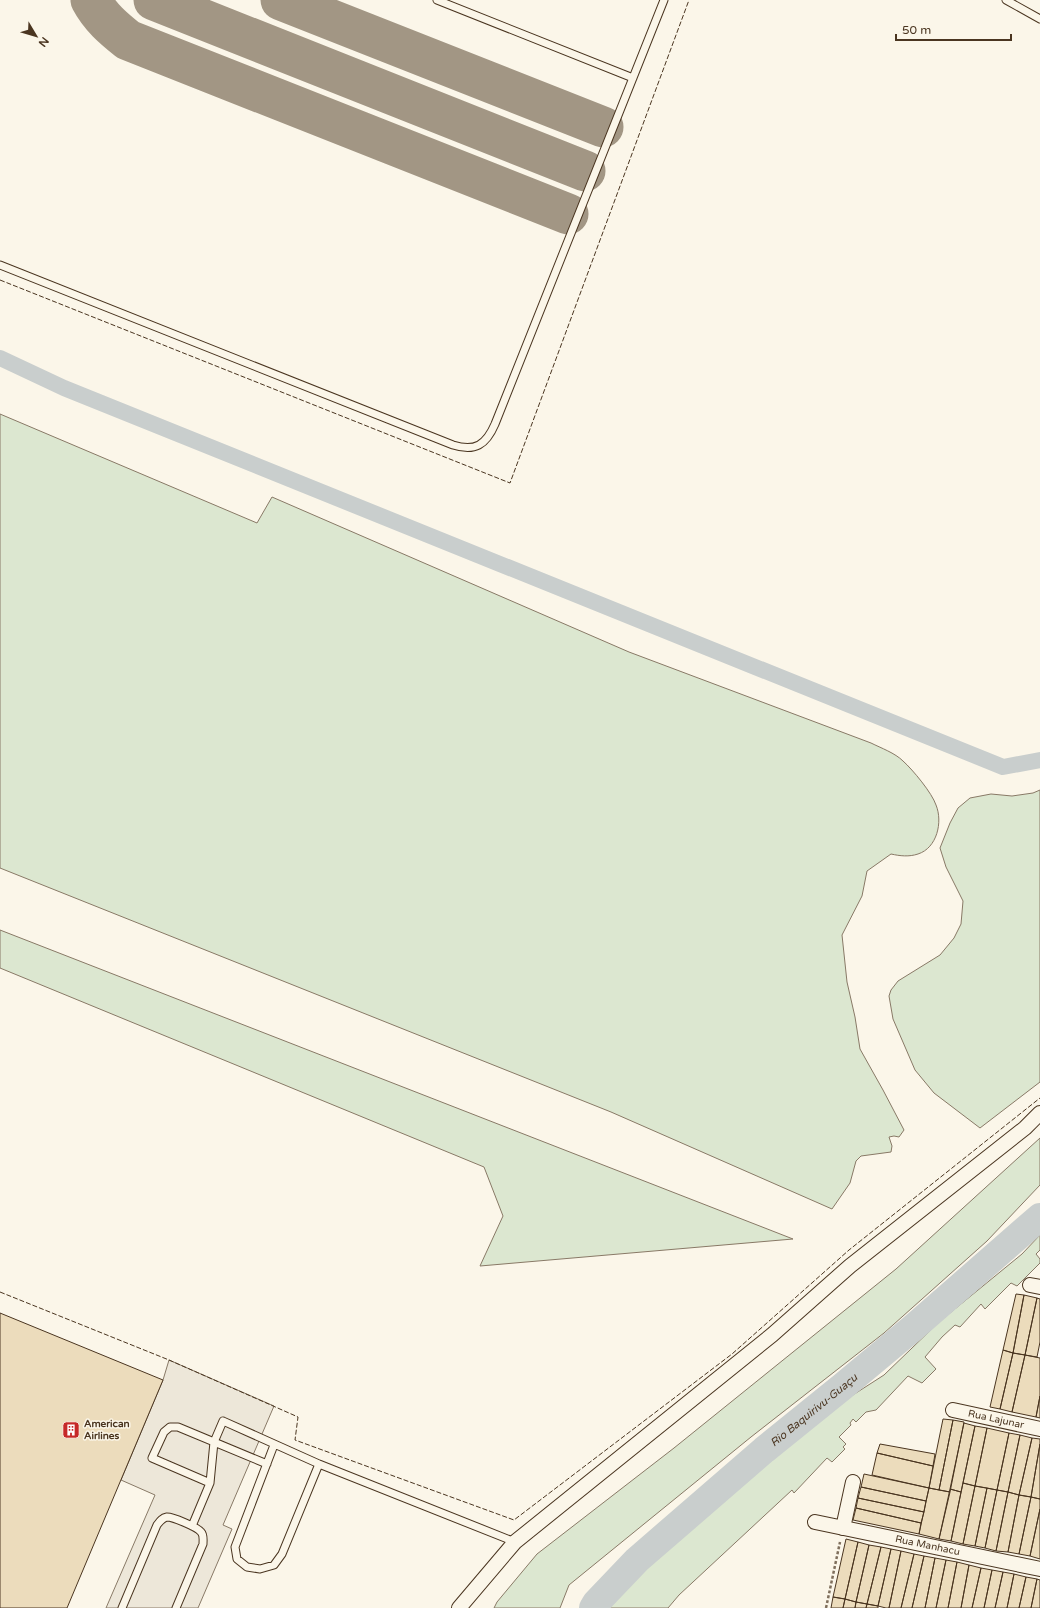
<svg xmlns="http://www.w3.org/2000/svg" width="1040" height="1608" font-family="'Varela Round',sans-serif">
<rect width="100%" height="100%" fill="#fbf6e9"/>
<path fill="#dce7d0" stroke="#887966" d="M0 414 257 523 272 497 629 652 871 743C881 748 895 753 903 761 913 770 932 793 936 805 943 822 937 848 918 854 909 857 900 856 891 854L867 871 862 896 842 935 847 982 855 1017 860 1049 883 1090 904 1130 899 1137 894 1136 889 1137 892 1146 891 1152 861 1156 856 1161 850 1183 832 1209 611 1112 0 868Z
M1040 790V1082L980 1128 934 1093 915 1070 893 1019 889 996 891 990 898 981 940 955 954 938 961 924 963 901 946 867 940 848 950 823 958 808 970 798 991 794 1012 796 1033 793Z
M0 930 793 1239 480 1266 503 1216 484 1167 0 968Z
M1040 1138V1185L987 1241 884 1333 751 1437 569 1585 560 1608H494L497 1602 537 1554 674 1448 896 1269Z
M1040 1235V1250L1036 1254 1040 1259V1263L1017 1286 1011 1283 985 1309 981 1304 960 1327 955 1325 942 1337 925 1357 936 1369 922 1383 908 1376 876 1410 866 1412 856 1422 853 1419 850 1423 851 1425 839 1437 846 1444 843 1447 845 1449 832 1462 827 1458 794 1493 792 1490 679 1595 668 1608H608L629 1574 714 1499 842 1402 884 1375 939 1322 1022 1254Z"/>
<path fill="#ede7d9" stroke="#887966" d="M169 1360 274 1406 223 1525 232 1529 198 1608H106L155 1495 121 1480 163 1380Z"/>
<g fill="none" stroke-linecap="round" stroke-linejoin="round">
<path stroke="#c9cecd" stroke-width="16" d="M0 358 64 388 1003 767 1040 760"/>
<path stroke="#c9cecd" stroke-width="28" id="s1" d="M593 1608 596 1603 637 1560 764 1450 842 1387 914 1327 1040 1217"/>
<path stroke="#a29684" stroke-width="41" d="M91 0C100 17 113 28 128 40L568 214
M154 0 585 171
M281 0 603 127"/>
</g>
<path fill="#ecdcbc" stroke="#4a3520" d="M1016 1294 1024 1295 1013 1353 1003 1350Z
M1024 1295 1037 1298 1025 1355 1013 1353Z
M1037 1298 1040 1299V1342L1037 1357 1025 1355Z
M0 1313 163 1380 67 1608H0Z
M1003 1350 1013 1353 1000 1409 990 1407Z
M1013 1353 1025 1355 1012 1412 1000 1409Z
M1025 1355 1040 1358V1396L1036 1417 1012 1412Z
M1040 1396V1418L1036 1417Z
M943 1419 953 1420 939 1490 929 1488Z
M953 1420 964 1422 950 1492 939 1490Z
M964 1423 975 1426 961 1492 950 1489Z
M975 1426 987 1428 975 1486 963 1483Z
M987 1428 1009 1433 997 1490 975 1486Z
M1009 1433 1020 1435 1008 1492 997 1490Z
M1020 1435 1032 1438 1019 1495 1008 1492Z
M1032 1438 1040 1439V1444L1031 1497 1019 1495Z
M880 1444 935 1454 933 1466 877 1453Z
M1040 1444V1499L1031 1497Z
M877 1453 933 1466 929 1488 872 1475Z
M864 1474 929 1488 926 1501 861 1487Z
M963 1483 975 1486 963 1544 951 1541Z
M975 1486 987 1488 975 1546 963 1544Z
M861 1487 926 1501 924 1512 858 1498Z
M929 1488 950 1492 939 1539 919 1534Z
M987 1488 997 1490 985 1548 975 1546Z
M950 1489 961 1492 951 1541 939 1539Z
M997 1490 1008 1492 996 1551 985 1548Z
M1008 1492 1019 1495 1008 1552 996 1551Z
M1019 1495 1031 1497 1019 1554 1008 1552Z
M1031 1497 1040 1499V1509L1030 1556 1019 1554Z
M858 1498 924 1512 921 1523 856 1508Z
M856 1508 921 1523 919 1534 853 1520Z
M1040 1509V1559L1030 1556Z
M846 1539 858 1542 845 1599 833 1597Z
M858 1542 869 1545 856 1602 845 1599Z
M869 1545 881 1547 867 1604 856 1602Z
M881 1547 891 1549 878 1606 867 1604Z
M891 1549 901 1551 889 1608H886L878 1606Z
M901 1551 914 1554 901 1608H889Z
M914 1554 924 1556 912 1608H901Z
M924 1556 935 1558 925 1608H912Z
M935 1558 946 1560 936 1608H925Z
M946 1560 957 1562 948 1608H936Z
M957 1562 969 1565 961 1608H948Z
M969 1565 981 1568 972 1608H961Z
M981 1568 992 1570 984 1608H972Z
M992 1570 1003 1572 995 1608H984Z
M1003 1572 1014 1574 1007 1608H995Z
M1014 1574 1026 1577 1019 1608H1007Z
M1026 1577 1037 1579 1031 1608H1019Z
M1037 1579 1040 1580V1608H1031Z
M833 1597 845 1599 843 1608H831Z
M845 1599 856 1602 855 1608H843Z
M856 1602 867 1604 866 1608H855Z
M867 1604 878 1606V1608H866Z"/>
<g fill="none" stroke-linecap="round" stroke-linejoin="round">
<defs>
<path id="lane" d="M437 0 633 78
M1006 0 1040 19
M0 265 453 445C475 452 486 445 495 424L664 0
M274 1445 235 1547 237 1559 247 1567 260 1569 274 1565 282 1554 319 1464
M210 1483 152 1458 164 1432 170 1427H178L267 1464
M192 1526 210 1483 214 1442 223 1421 319 1464 515 1542
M122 1608 157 1525C160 1521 162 1518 167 1517 173 1517 197 1527 201 1532 204 1535 203 1540 203 1544L176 1608"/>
<g id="street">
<path d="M1030 1285 1040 1287"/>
<path id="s2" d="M953 1410 1040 1429"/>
<path id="s3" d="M815 1522 1040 1569"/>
<path d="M843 1528 853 1482"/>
<path d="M459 1608 515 1542 772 1335 850 1266 1025 1128 1040 1113"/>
</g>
</defs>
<use href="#lane" stroke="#4a3520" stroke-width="9"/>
<use href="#street" stroke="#4a3520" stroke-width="16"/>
<path stroke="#7f6f5c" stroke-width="2.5" stroke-dasharray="3 2" stroke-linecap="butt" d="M826 1608 840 1542"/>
<use href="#lane" stroke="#fbf6e9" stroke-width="7"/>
<use href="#street" stroke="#fbf6e9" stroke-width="14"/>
<path stroke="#4a3520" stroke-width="1" stroke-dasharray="5 2" stroke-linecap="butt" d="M0 280 510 483 689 0
M0 1292 169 1360 298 1417 295 1440 514 1520 732 1354 849 1250 1040 1098"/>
</g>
<defs>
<symbol id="building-square" viewBox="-11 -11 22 22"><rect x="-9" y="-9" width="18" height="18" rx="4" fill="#c62828" stroke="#fbf6e9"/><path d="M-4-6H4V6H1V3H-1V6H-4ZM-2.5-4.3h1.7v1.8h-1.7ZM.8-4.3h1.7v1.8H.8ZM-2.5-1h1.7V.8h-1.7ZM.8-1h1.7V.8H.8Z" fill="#fff"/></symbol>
</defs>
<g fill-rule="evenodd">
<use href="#building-square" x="61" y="1420" width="20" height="20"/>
</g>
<g text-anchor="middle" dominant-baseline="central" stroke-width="3" stroke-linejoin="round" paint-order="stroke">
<g font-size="10" fill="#4a3520" stroke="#fbf6e9">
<text stroke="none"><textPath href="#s2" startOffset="44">Rua Lajunar</textPath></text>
<text stroke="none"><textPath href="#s3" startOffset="115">Rua Manhacu</textPath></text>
</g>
<g font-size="10" font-weight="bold" fill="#4a3520" stroke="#fbf6e9" text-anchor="start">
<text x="84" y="1424">American<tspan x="84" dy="12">Airlines</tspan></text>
</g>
<g font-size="11" font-style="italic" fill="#4a3520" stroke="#fbf6e9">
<text stroke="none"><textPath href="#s1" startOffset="297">Rio Baquirivu-Guaçu</textPath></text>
</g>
</g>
<g transform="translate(36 36) rotate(128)" stroke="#fbf6e9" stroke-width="3" paint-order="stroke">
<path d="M0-3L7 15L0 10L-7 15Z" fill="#4a3520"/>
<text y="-6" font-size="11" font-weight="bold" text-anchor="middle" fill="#4a3520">N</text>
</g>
<path d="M896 34v6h115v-6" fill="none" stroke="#4a3520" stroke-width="2"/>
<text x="902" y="34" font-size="12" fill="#4a3520" stroke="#fbf6e9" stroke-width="3" paint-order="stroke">50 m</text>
</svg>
